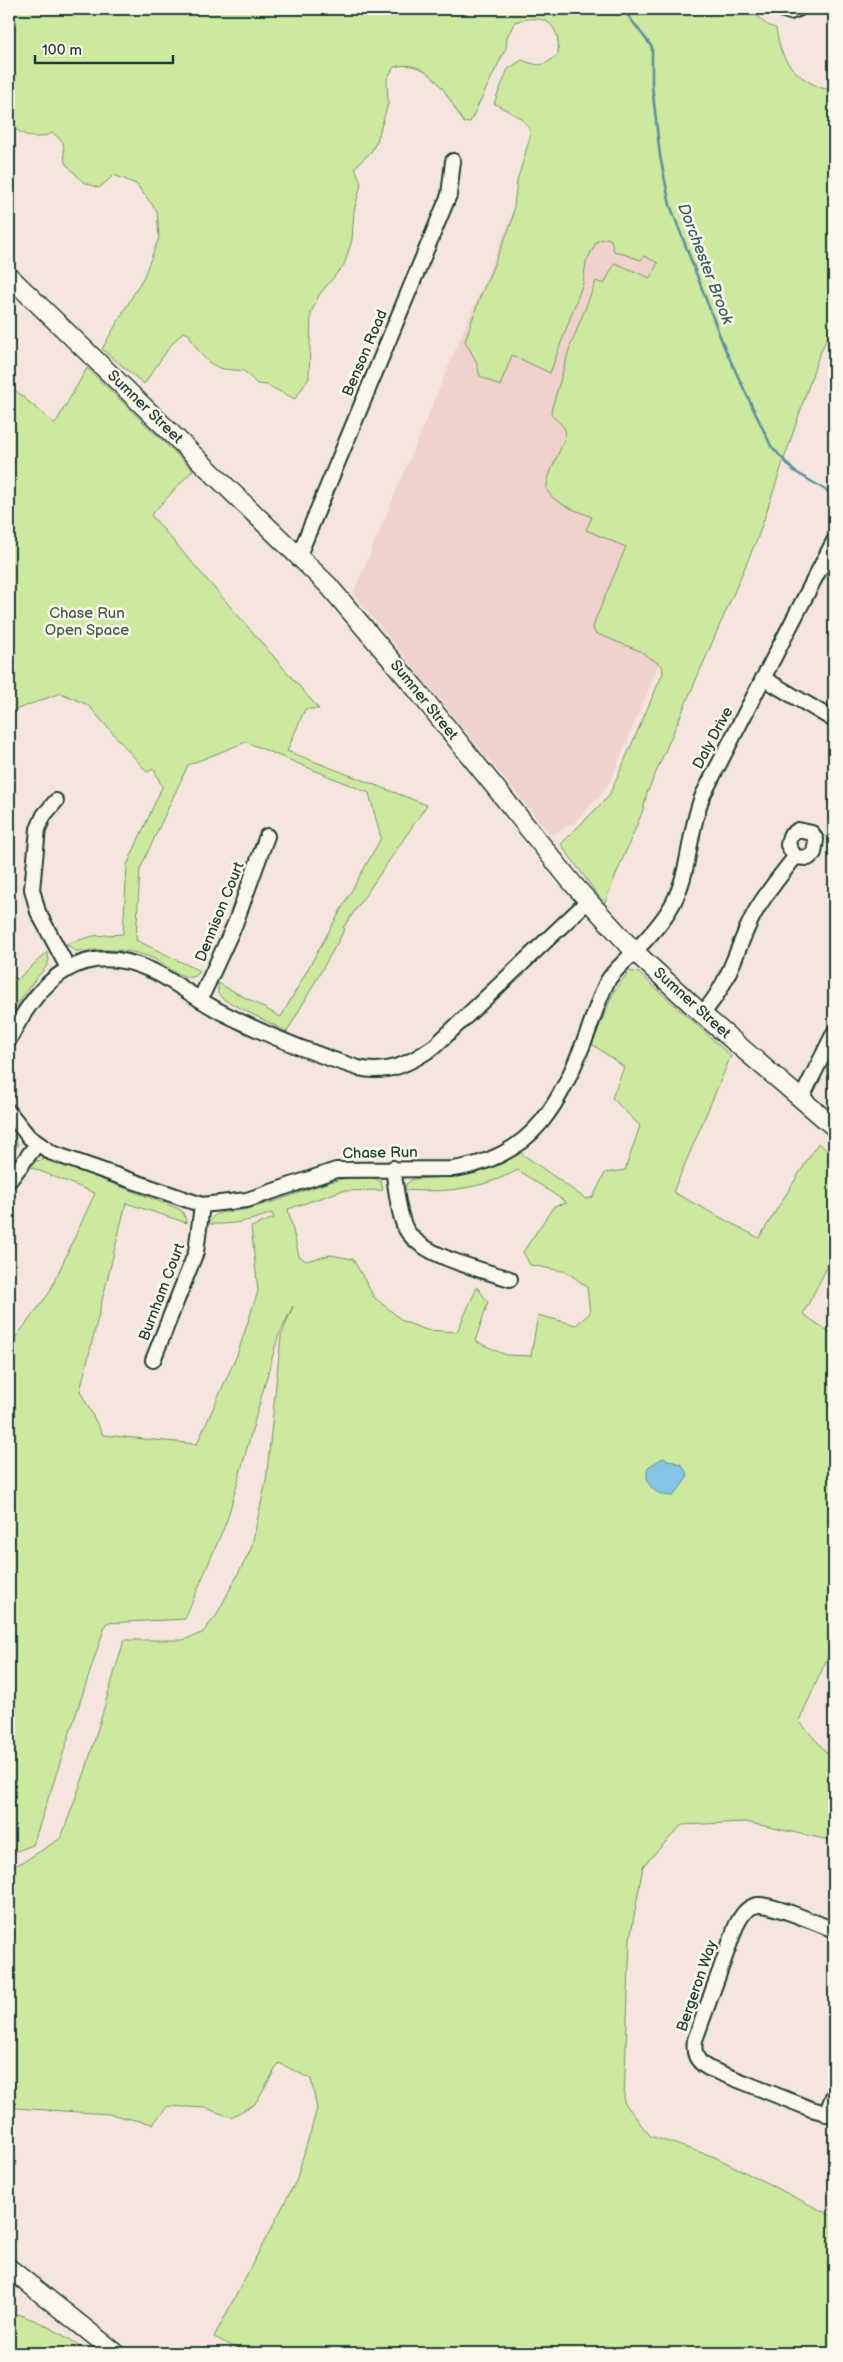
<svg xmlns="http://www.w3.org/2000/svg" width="843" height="2362" font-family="'Balsamiq Sans',sans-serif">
<rect width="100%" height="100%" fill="#f5e6dd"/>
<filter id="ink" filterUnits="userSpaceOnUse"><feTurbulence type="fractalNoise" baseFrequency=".02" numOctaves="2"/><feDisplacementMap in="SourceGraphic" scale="10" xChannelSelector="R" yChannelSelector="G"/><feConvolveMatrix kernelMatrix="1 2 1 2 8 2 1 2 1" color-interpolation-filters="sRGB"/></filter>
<g filter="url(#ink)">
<path fill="#eed2cb" d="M552 120 771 392 614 773 603 793 583 814 574 823 551 835 353 594Z"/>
<path fill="#cde89f" stroke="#76926a" d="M9 9H754C759 19 765 26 776 28 778 40 780 52 787 62 795 74 819 92 834 89V322L818 358 758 537 647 793 643 810 604 904 561 844 609 796 663 673 662 666 640 651 595 633 593 627 596 618 626 547 586 530 592 517C579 511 556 505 548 492 541 480 569 440 565 430 563 424 556 420 552 416L551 411 570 347 596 281 604 284 615 263 650 278 658 263 644 256 641 260 614 251 611 240 607 238 597 241 586 262 583 283 550 373 512 355 500 386 480 376 476 361 465 341 479 300 512 222 517 181 530 137 529 128 522 119 494 103 508 69 522 60C540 67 544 67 558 54 561 22 543 13 515 22L507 37 506 48 470 122 464 123C447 97 432 57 394 67L387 79 388 104 377 141 371 152 355 167 361 184 354 211 352 240 344 265 319 295 311 313 309 378 295 399 267 385 257 384 244 371C237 370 231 370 224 369 207 366 195 348 189 334L183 332 171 345 144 384 102 349 144 276 159 238 157 211 136 184 114 175 99 188 83 182 65 163 63 142 53 133C32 141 28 137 9 125Z
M87 368 193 470 151 515 319 709H305L287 751 427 805 343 928 345 929 287 1032 223 999 218 993V983L281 1017 381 838 369 793 246 742 188 765 140 869 136 940 200 971C190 989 165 963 152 958 126 947 103 950 76 951L66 944 93 936 123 934 127 865 162 787 154 769 147 772 88 705 61 693 9 712V385L55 424Z
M47 952 49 960 46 967 29 987 9 1017V993L11 990 9 989V975L17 980Z
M629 971 639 973 731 1056 673 1192 759 1238 818 1143 834 1156V1254L803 1314 834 1335V1643L799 1721 834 1761V1841L745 1822 682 1825 643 1866 630 1939 624 2102 650 2136 715 2157 834 2217V2353H246L214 2337 296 2181 317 2109 311 2079 279 2063 255 2104 231 2117 205 2108 168 2106 153 2124 109 2114 16 2108 9 2087V1868L25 1861 61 1838 86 1769 124 1640H183L202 1633 216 1616 251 1549 266 1481 281 1336 293 1306 278 1337 227 1520 185 1619 106 1623 33 1845 9 1854V1341H13L49 1293 95 1193 30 1167 36 1161 48 1159 177 1208 183 1212 187 1223 126 1203 80 1391 103 1435 197 1444 237 1355 258 1291 251 1227 274 1218 272 1213C251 1221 232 1225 209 1224 213 1209 229 1213 241 1210 255 1207 269 1203 282 1199 303 1192 362 1165 381 1182L383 1190 341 1191 288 1209 299 1256 306 1261 330 1255 353 1259 374 1297 403 1321 426 1330 457 1332 477 1287 488 1302 475 1341 506 1355 531 1356 538 1315 576 1325 590 1313 587 1287 567 1272 530 1265 523 1252 554 1206 567 1203 518 1170C482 1189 445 1193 405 1190 405 1184 408 1181 414 1179 453 1177 486 1174 521 1153L586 1199 593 1197 605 1173 625 1170 640 1126 612 1098 624 1067 592 1044 614 991Z
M9 1129 18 1144 13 1156 9 1151Z
M9 2312C39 2319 65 2335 90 2353H9Z"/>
<path fill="#84c5e5" stroke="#5c8f9e" d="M663 1458 682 1465 688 1475C688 1478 676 1493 673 1496 656 1496 643 1486 648 1467Z"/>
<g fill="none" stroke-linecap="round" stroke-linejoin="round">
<path stroke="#5c8f9e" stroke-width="2.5" d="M623 9 652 47V85L660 156 670 205 725 349 771 446 794 471 834 495"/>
<defs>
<path id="minor" d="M781 9 790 12 798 9
M299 555 449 195 453 161
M763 678 834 720
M56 801 44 815 38 829 32 889 38 912 68 968
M200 1000 235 924 267 836
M702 1014C731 982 735 950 754 914 765 894 781 875 795 857L808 858 814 853 816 840 812 833 798 830 790 836 788 845 795 857
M9 1040C39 979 83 938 153 971 177 983 198 1000 221 1012 266 1035 311 1053 358 1068 388 1075 411 1063 435 1046L588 901
M801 1099 834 1033
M9 1112 29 1137 52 1153 202 1205 247 1200 336 1170 453 1169C536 1157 560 1102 588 1032 594 1015 599 998 607 982 613 971 624 963 632 954 648 938 667 918 676 897 691 864 689 828 703 795L834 541
M393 1168C396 1186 397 1207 404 1225 416 1256 481 1269 510 1279
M9 1181 37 1144
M153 1360 196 1252 202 1205
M834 1930C819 1924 773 1904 758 1905 746 1907 741 1916 736 1926L695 2040C693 2053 696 2061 708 2068L811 2109 834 2115
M826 2114 834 2094"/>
<path id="major" d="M9 276 328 585 416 689 573 884 635 952 702 1014 834 1127
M9 2268 116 2353"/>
</defs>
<use href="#minor" stroke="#1f3d34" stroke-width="18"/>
<use href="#major" stroke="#1f3d34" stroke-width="21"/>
<use href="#minor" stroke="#fbf7ec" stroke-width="14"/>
<use href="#major" stroke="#fbf7ec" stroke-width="18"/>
</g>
</g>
<g text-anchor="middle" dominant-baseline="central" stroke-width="5" stroke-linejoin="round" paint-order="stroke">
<g font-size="15" fill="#1f3d34" stroke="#fbf7ec">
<text transform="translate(365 353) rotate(-67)">Benson Road</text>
<text transform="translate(145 407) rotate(44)">Sumner Street</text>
<text transform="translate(424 700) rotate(51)">Sumner Street</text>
<text transform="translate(713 738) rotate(-62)">Daly Drive</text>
<text transform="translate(220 912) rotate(-68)">Dennison Court</text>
<text transform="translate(692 1003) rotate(42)">Sumner Street</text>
<text transform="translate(380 1153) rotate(-1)">Chase Run</text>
<text transform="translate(162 1292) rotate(-69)">Burnham Court</text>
<text transform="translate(697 1986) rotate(-71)">Bergeron Way</text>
</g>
<g font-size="15" fill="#425f49" stroke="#fbf7ec">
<text x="87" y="613">Chase Run<tspan x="87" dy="17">Open Space</tspan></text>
</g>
<g font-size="16" font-style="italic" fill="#385f60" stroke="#fbf7ec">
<text transform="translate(705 264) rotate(69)">Dorchester Brook</text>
</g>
</g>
<rect width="843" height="2362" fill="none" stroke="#fbf7ec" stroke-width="30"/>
<rect x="15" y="15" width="813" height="2332" fill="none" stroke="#1f3d34" stroke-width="2" filter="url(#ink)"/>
<path d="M35 55v8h138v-8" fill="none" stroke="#1f3d34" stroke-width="2.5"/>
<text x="42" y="55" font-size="15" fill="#1f3d34" stroke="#fbf7ec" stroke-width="4" paint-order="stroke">100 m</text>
</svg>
